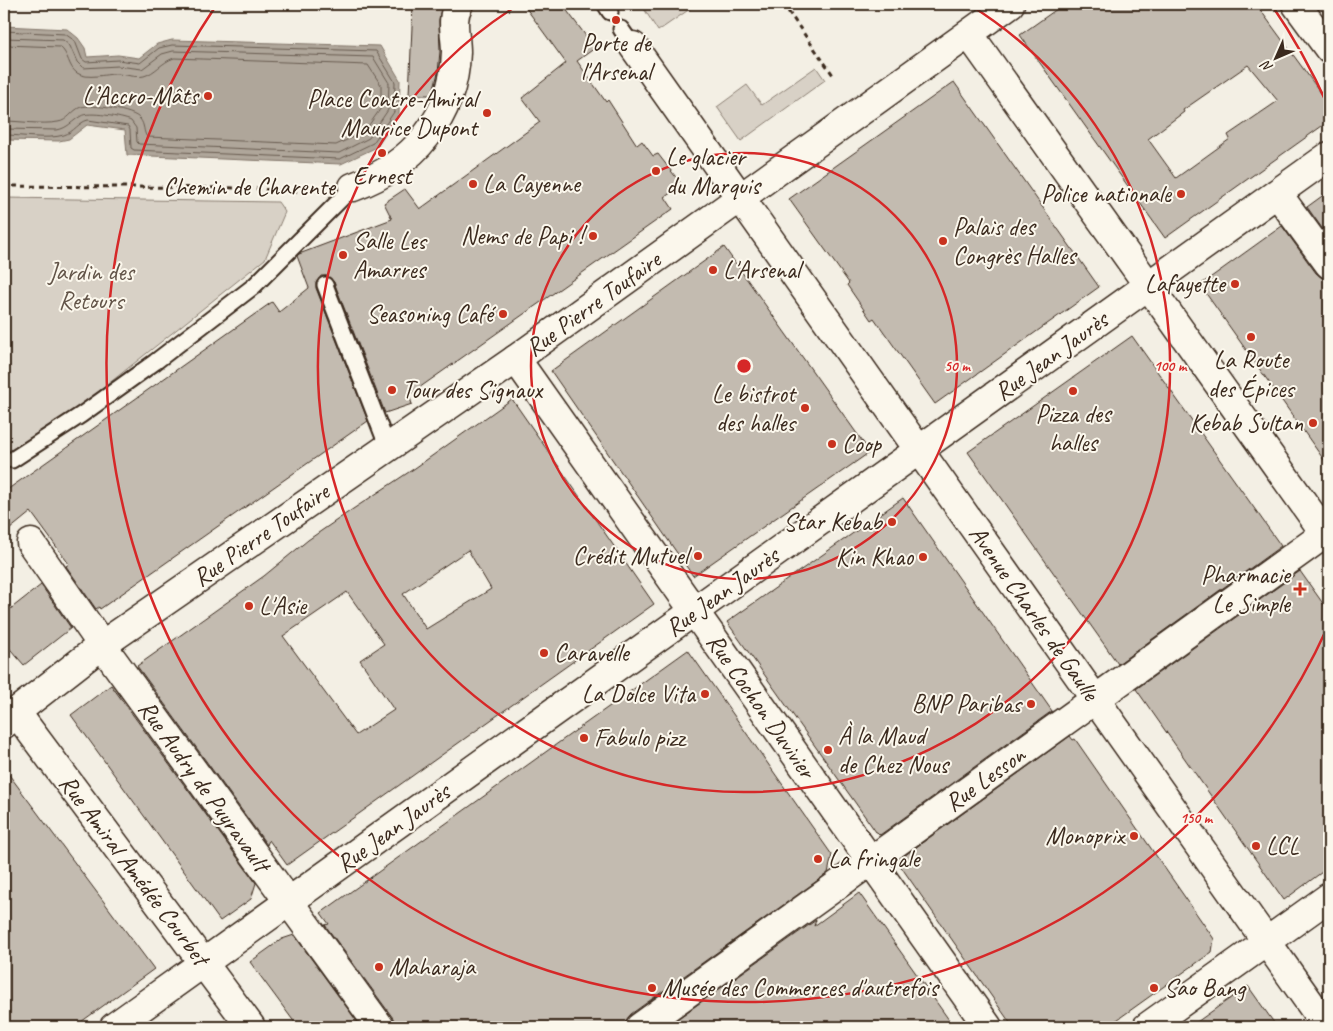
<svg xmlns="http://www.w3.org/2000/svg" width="1333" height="1031" font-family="Caveat,sans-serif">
<rect width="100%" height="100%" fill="#f3efe4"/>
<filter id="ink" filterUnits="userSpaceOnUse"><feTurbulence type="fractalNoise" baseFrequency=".02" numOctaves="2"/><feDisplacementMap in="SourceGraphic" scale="10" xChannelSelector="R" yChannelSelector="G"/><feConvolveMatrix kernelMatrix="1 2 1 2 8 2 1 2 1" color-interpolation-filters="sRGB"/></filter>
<g filter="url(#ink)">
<path fill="#d8d1c6" stroke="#8a7e72" d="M641 4H697L658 31Z
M816 67 825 80 741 141 717 107 747 85 762 105Z
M4 198 278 202 285 212 265 259 4 467Z"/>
<path fill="#afa69a" stroke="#817468" d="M4 26 67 29 78 38 85 48 87 57 118 55 139 58 157 44 172 40 380 46 400 80 399 114 377 147 341 164 127 155 125 130 87 125 69 139 59 141 4 140Z"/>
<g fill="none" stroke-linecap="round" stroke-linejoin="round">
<path stroke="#695c50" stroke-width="1" d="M4 31 65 34 75 41 82 59 86 62 118 60 140 63 159 48 172 45 376 51 395 82 394 112 373 143 340 159 134 150 131 148 130 130 128 126 88 120C79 122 74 132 64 135 46 140 23 135 4 135
M4 38 63 40 70 46 77 62 83 68 118 66 142 69 162 54 173 51 373 57 389 83 388 110 369 138 339 153 139 144 137 142 136 128 131 121C123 117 88 111 81 116 72 121 68 128 57 130L4 129
M4 45 60 47C69 54 68 67 77 73 88 80 104 74 116 74 125 74 135 78 144 76 155 73 162 62 174 58L368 65 381 85V108L364 132 336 145 147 137C143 132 145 125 140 119 134 110 91 104 81 107 72 110 68 121 58 122 41 125 21 121 4 121"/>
</g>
<path fill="#c3bbb0" stroke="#3b2a1e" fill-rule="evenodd" d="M413 4H442L439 20 440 51 438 73 432 95H409Z
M523 4H562L595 48 577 61 606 102 608 100 637 145 642 141 653 156 658 154 682 185 665 197 673 209 409 395 412 404 385 413 334 282 327 276H321L316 283V288L368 421 100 609 99 607 96 609 66 566 69 564 31 512 4 534V492L272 302 279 312 309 288 297 256 299 254 392 219 384 203 405 189 420 209 540 122 522 98 566 63Z
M1064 4H1256L1329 104V121L1165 238 1020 35ZM1248 65 1278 101 1228 135 1230 139 1176 178 1148 139 1184 112 1183 110Z
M954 82 1099 287 935 404 874 318 871 320 847 285 849 283 789 199Z
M1329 191V238L1307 207Z
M1282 226 1316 273 1322 278 1329 279V467L1200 285Z
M724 247 870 452 693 576 551 371Z
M1132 336 1281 546 1118 664 968 452Z
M512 399 654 604 287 865 269 840 267 845 137 666 264 576 308 540 353 509 415 468ZM468 550 491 589 426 629 403 594ZM347 592 384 644 360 660 394 710 356 735 283 636Z
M903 498 1052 711 880 835 877 832H876L727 622Z
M1300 571 1329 612V867L1284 900 1136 689Z
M41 585 71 628 24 665 4 642V614Z
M688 650 832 855 828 873 631 1014 626 1020 625 1027H395L393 1018 325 925 329 924 321 913Z
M111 685 256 883 251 899 220 921 71 715Z
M1070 736 1073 740 1075 739 1214 939 1212 952 1107 1027H1013L897 861Z
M4 768 154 969 74 1027H4Z
M859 893 954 1027H666L816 920 814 926Z
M294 935 361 1027H298L250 962 282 939Z
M1248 986 1277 1027H1190L1222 1004Z"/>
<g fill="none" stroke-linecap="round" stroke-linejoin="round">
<defs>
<path id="lane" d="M605 4 610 12
M621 29 633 46
M325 285 388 448
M12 460 81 415 155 362 254 286 353 187"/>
<path id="street" d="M1296 4 1329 49
M633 46 1327 1027
M353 187C413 165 454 118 456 52 456 36 450 18 459 4
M1277 193 1329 264
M516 359 988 1027
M31 543 102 645 380 1027
M16 712 251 1027
M114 1027 1329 156
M640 1027 1329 531
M1147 1027 1329 897"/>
<path id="secondary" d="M969 34 1329 539
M4 724 16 712 102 645 516 359 1010 4"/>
</defs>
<use href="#lane" stroke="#3b2a1e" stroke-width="19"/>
<use href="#street" stroke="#3b2a1e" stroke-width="31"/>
<use href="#secondary" stroke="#3b2a1e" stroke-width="31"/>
<path stroke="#3b2a1e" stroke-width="3" stroke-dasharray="5 4" stroke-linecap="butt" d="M783 4 833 75
M928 4 930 7
M4 186 245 188 300 192 318 190"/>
<use href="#lane" stroke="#fbf7ec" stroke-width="15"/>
<use href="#street" stroke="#fbf7ec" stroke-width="28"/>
<use href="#secondary" stroke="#fbf7ec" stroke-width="28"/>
</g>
</g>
<g fill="none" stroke="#d62828" stroke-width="2.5">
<circle cx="744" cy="366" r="213"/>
<path d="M970 5A426 426 0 1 1 518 5"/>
<path d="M1328 626A639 639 0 1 1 217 4M1271 4A639 639 0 0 1 1328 106"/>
</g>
<g fill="#c8321e" stroke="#fbf7ec" stroke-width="2">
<circle cx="616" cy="20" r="5"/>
<circle cx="208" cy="96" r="5"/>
<circle cx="487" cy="113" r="5"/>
<circle cx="382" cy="153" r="5"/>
<circle cx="656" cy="171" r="5"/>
<circle cx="473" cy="184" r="5"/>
<circle cx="1181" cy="194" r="5"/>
<circle cx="593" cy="236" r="5"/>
<circle cx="943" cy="241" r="5"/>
<circle cx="343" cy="255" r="5"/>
<circle cx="713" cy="270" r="5"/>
<circle cx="1235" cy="284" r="5"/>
<circle cx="503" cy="314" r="5"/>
<circle cx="1251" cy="337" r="5"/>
<circle cx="392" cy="390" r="5"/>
<circle cx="1073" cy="391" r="5"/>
<circle cx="805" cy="408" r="5"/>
<circle cx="1313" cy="423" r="5"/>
<circle cx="832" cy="444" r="5"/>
<circle cx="892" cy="522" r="5"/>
<circle cx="698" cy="556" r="5"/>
<circle cx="923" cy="557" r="5"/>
<path d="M1297.5 581.5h5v5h5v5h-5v5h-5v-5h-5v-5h5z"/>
<circle cx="249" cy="606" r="5"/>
<circle cx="544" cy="653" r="5"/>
<circle cx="705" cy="694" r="5"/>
<circle cx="1031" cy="704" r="5"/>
<circle cx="584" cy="738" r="5"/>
<circle cx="828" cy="750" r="5"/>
<circle cx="1134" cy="836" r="5"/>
<circle cx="1256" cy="846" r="5"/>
<circle cx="818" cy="859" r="5"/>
<circle cx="379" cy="967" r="5"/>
<circle cx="652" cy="988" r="5"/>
<circle cx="1154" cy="988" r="5"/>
</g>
<g text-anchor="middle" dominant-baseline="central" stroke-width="4" stroke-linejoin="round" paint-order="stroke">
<g font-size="25" fill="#3b2a1e" stroke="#fbf7ec" text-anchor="start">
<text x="616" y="43" text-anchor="middle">Porte de<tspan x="616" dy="29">l'Arsenal</tspan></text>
<text x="198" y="96" text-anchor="end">L’Accro-Mâts</text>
<text x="477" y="99" text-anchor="end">Place Contre-Amiral<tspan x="477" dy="29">Maurice Dupont</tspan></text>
<text x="666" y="157">Le glacier<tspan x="666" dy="29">du Marquis</tspan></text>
<text x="382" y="176" text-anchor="middle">Ernest</text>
<text x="483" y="184">La Cayenne</text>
<text x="1171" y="194" text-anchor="end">Police nationale</text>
<text x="953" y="227">Palais des<tspan x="953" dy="29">Congrès Halles</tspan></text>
<text x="583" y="236" text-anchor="end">Nems de Papi !</text>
<text x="353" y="241">Salle Les<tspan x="353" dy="29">Amarres</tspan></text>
<text x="723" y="270">L'Arsenal</text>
<text x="1225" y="284" text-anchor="end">Lafayette</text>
<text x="493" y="314" text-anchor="end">Seasoning Café</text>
<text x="1251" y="360" text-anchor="middle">La Route<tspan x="1251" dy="29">des Épices</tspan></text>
<text x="402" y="390">Tour des Signaux</text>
<text x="795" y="394" text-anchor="end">Le bistrot<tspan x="795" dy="29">des halles</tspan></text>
<text x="1073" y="414" text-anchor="middle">Pizza des<tspan x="1073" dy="29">halles</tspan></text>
<text x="1303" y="423" text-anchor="end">Kebab Sultan</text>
<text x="842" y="444">Coop</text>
<text x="882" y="522" text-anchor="end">Star Kebab</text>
<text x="688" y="556" text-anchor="end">Crédit Mutuel</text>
<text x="913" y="557" text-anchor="end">Kin Khao</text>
<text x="1290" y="575" text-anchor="end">Pharmacie<tspan x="1290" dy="29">Le Simple</tspan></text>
<text x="259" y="606">L'Asie</text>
<text x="554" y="653">Caravelle</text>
<text x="695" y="694" text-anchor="end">La Dolce Vita</text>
<text x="1021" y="704" text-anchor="end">BNP Paribas</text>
<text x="838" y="736">À la Maud<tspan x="838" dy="29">de Chez Nous</tspan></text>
<text x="594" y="738">Fabulo pizz</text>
<text x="1124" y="836" text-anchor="end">Monoprix</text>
<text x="1266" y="846">LCL</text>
<text x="828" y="859">La fringale</text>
<text x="389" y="967">Maharaja</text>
<text x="662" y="988">Musée des Commerces d'autrefois</text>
<text x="1164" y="988">Sao Bang</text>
</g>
<g font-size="25" fill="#3b2a1e" stroke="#fbf7ec">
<text x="249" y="187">Chemin de Charente</text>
<text transform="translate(593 304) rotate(-36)">Rue Pierre Toufaire</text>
<text transform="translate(1051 356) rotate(-36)">Rue Jean Jaurès</text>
<text transform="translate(261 535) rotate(-35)">Rue Pierre Toufaire</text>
<text transform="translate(722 592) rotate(-36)">Rue Jean Jaurès</text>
<text transform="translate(1034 613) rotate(55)">Avenue Charles de Gaulle</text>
<text transform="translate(761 706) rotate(55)">Rue Cochon Duvivier</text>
<text transform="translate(985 779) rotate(-36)">Rue Lesson</text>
<text transform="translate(204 786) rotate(54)">Rue Audry de Puyravault</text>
<text transform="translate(393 828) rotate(-36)">Rue Jean Jaurès</text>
<text transform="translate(134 870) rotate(53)">Rue Amiral Amédée Courbet</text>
</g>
<g font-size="25" fill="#625448" stroke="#fbf7ec">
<text x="91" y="272">Jardin des<tspan x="91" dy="29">Retours</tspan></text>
</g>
</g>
<circle cx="744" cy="366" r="8" fill="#d62828" stroke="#fbf7ec" stroke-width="2.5"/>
<g font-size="15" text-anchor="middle" font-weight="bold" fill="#d62828" stroke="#fbf7ec" stroke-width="4" stroke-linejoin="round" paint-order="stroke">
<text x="957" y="371">50 m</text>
<text x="1170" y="371">100 m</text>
<text x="1196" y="823">150 m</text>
</g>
<rect width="1333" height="1031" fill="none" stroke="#fbf7ec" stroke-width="20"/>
<rect x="10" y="10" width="1313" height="1011" fill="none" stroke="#3b2a1e" stroke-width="2" filter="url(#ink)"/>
<g transform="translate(1276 58) rotate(225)" stroke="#fbf7ec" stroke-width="4" paint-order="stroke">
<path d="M0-4L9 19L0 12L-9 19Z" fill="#3b2a1e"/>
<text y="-8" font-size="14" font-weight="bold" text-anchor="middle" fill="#3b2a1e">N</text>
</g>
</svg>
